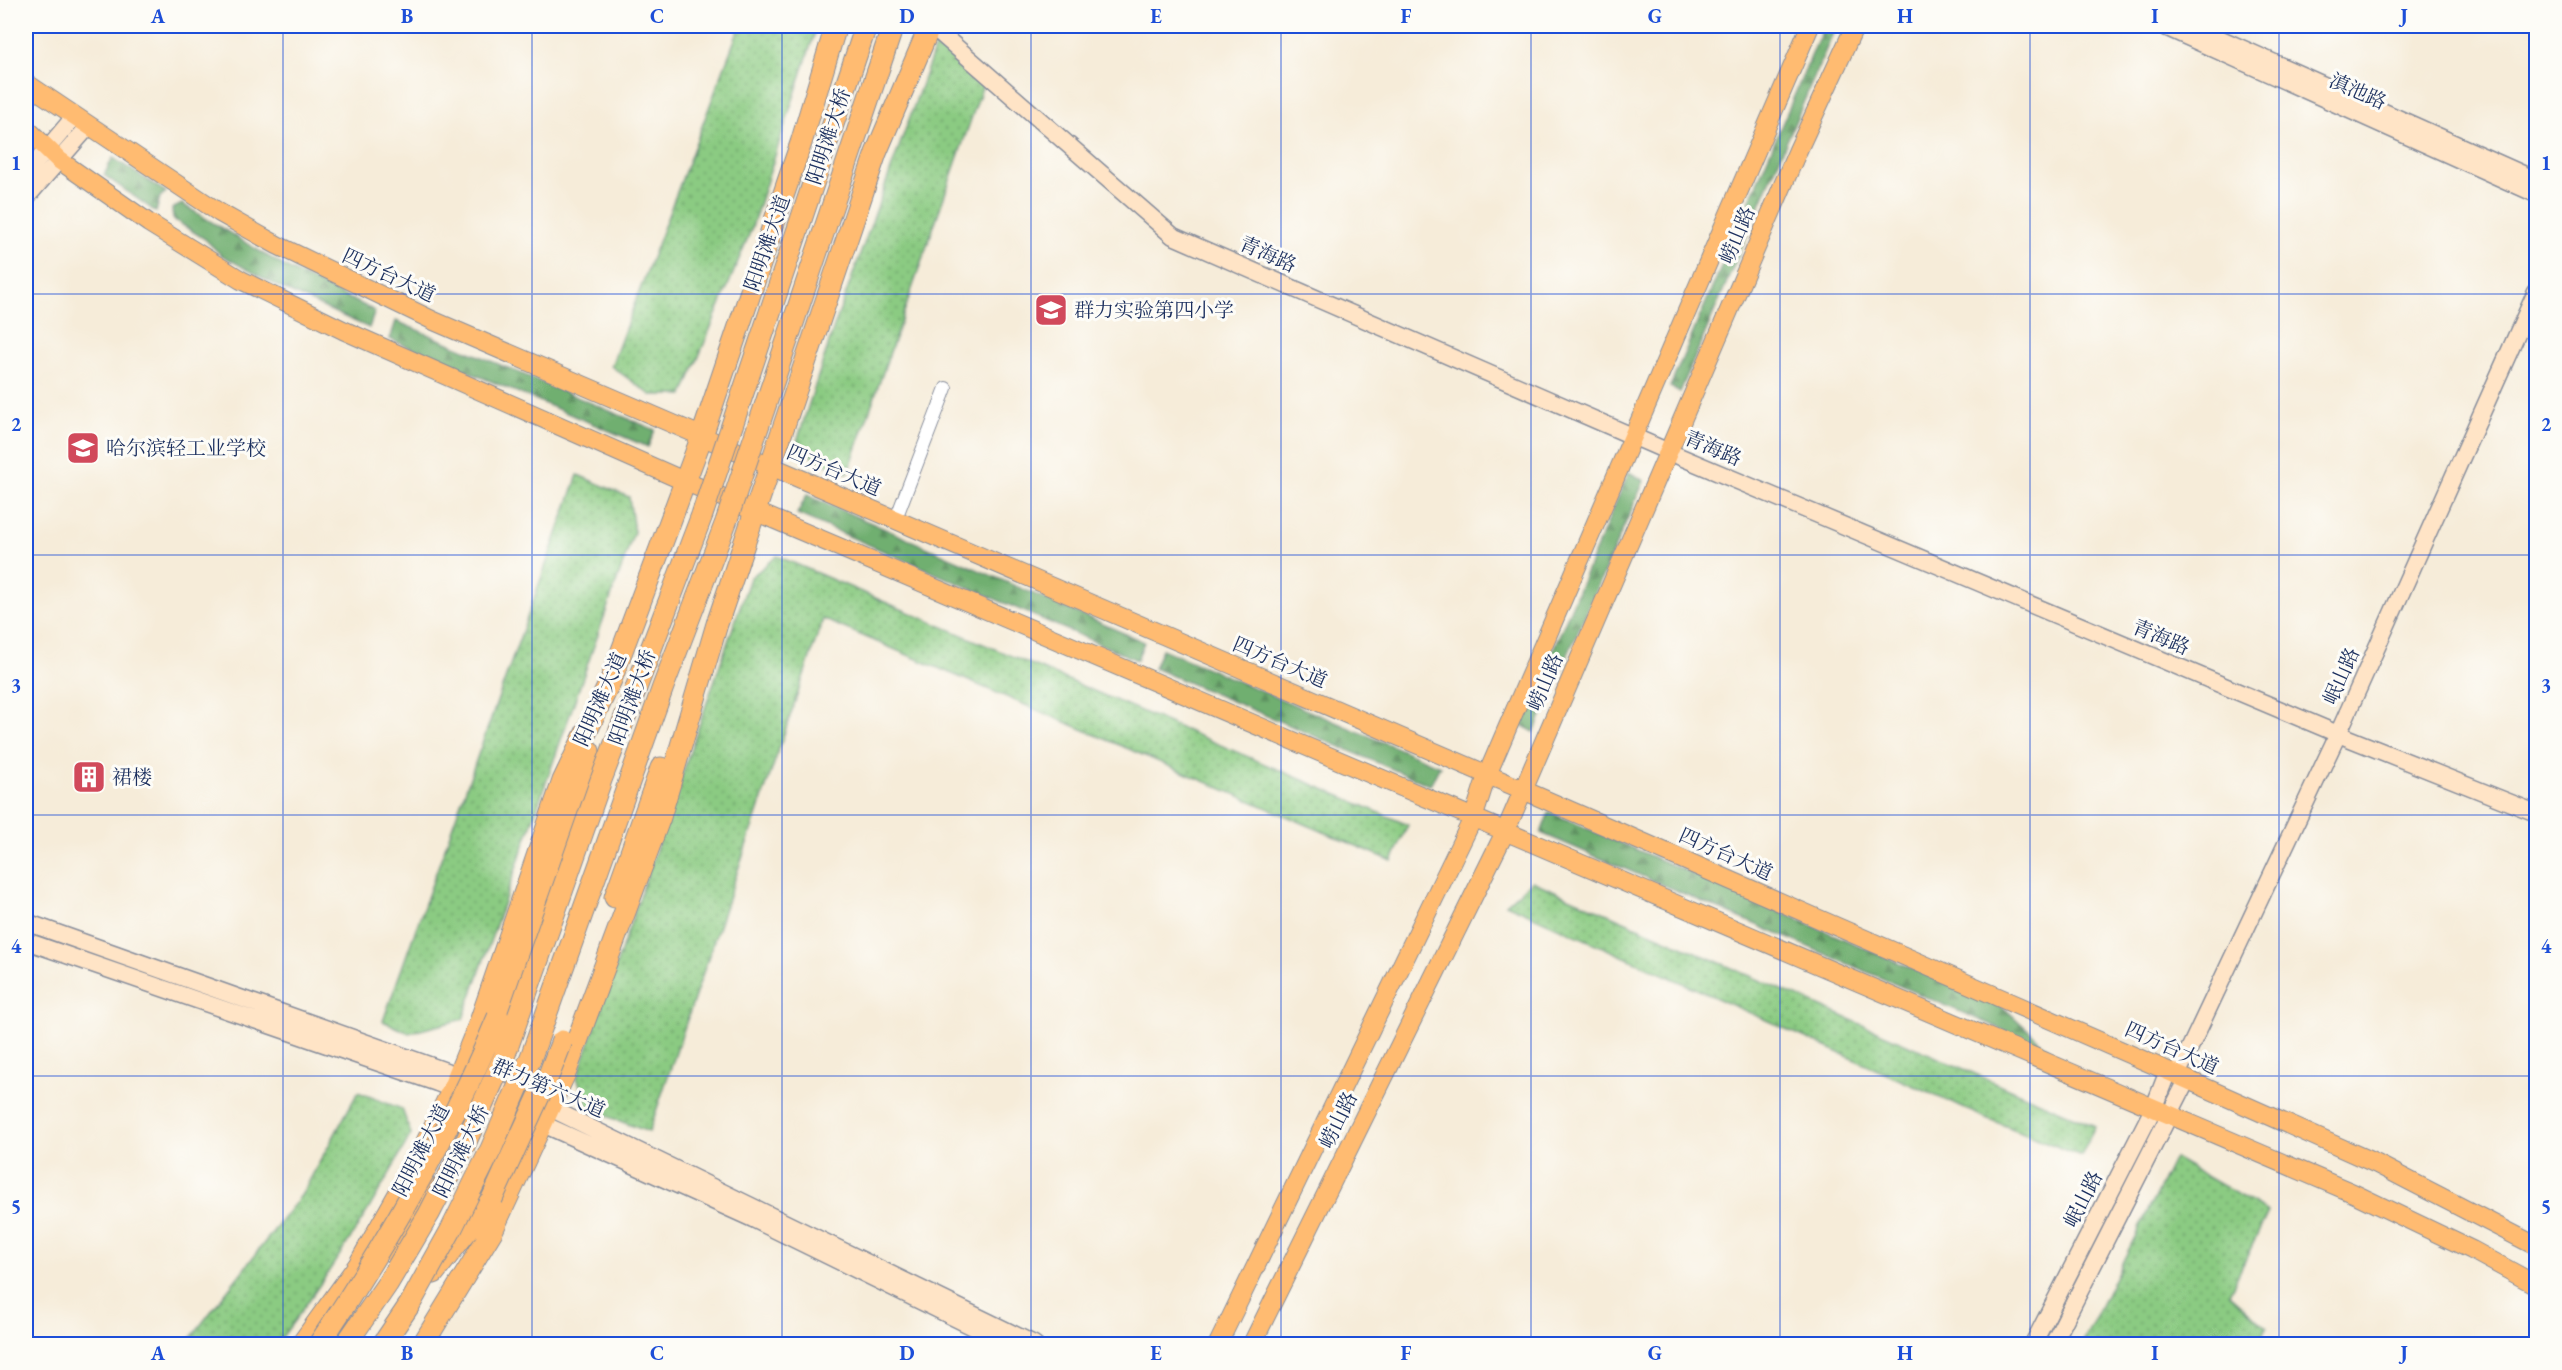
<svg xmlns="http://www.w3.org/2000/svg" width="2562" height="1370" font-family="'EB Garamond','Noto Serif SC',serif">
<defs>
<pattern id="green-dots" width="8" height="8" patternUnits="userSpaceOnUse" patternTransform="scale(1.5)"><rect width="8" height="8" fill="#8bcb82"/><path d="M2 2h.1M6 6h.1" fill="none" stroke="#71a56e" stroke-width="1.8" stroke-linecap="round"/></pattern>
<pattern id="forest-firs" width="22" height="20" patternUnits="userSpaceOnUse" patternTransform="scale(1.5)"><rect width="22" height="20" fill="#70af70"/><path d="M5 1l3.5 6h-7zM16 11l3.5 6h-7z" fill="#5b8f5f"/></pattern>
</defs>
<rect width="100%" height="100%" fill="#fdfcf7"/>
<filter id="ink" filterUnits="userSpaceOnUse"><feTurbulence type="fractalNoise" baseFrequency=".0167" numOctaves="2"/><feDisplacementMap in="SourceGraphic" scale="12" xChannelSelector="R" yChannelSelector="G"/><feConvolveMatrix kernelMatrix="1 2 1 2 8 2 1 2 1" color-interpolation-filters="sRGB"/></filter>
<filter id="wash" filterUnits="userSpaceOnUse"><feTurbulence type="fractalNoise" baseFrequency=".008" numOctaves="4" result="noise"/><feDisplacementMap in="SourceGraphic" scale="24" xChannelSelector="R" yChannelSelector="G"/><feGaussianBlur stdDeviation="1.35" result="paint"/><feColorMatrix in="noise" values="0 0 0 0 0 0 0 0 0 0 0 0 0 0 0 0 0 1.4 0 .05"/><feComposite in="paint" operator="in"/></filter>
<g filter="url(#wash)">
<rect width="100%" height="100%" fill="#f6ecd9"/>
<path fill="url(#green-dots)" stroke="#537d70" stroke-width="1.5" d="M740 26H817L751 230 683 395H651L611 366Z
M938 39 984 82 848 473 817 461 797 441 835 324Z
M578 475 629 497 634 532 463 1019 409 1033 383 1021Z
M777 556 1408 825 1392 861 823 619 649 1132 590 1110 577 1078 750 578Z
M1532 881 2095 1126 2081 1156 1981 1116 1506 904Z
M358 1092 402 1109 411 1134C371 1211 329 1275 277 1344H186L302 1194Z
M2174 1158 2268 1212 2229 1294 2267 1327 2259 1344H2082Z"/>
<path fill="url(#forest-firs)" stroke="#466f67" stroke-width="1.5" d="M1824 26H1836L1680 392 1670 387Z
M113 158 166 192 160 197 156 212 104 175Z
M182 204 289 269 375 311 369 328 283 289 221 255 205 239 173 219 172 209Z
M396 321 655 430 648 447 390 339Z
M1629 472 1644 481 1534 732 1521 725Z
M807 495 1144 642 1137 660 797 514Z
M1162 649 1440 766 1430 785 1154 668Z
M1549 812 2004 1008 2050 1050 1541 833Z"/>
</g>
<g filter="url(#ink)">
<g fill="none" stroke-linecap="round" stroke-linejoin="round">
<defs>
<path id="street" d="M895 521 946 388"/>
<path id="secondary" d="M932 26 1173 236 1669 452 2338 734 2536 813
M2163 26 2536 194
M2192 26 2536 180
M26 174 74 117
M26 198 88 127
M26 922 550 1108 1034 1344
M26 941 437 1083 543 1124 753 1219 1008 1344
M2177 1075 2338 734 2536 292
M2033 1344 2154 1107 2168 1071
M2053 1344 2187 1080"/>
<path id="primary" d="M26 83 220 213 277 245 434 321 1523 790 2168 1071 2377 1164 2536 1246
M26 128 59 160 149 223 241 280 343 330 684 481 2353 1193 2472 1250 2536 1285
M1218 1344 1474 816 1487 775 1810 26
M1252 1344 1506 830 1798 150 1855 26"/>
<path id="highway" d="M615 897 661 768
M498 1017 589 751
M398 1257 424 1184
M434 1273 492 1199
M302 1344 359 1265 416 1164 453 1089 480 1022 563 781 611 680 702 436 801 143 836 26
M423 1344 492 1231 566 1071 660 817 717 624 876 153 930 26"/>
</defs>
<use href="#street" stroke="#888e9c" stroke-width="14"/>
<use href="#secondary" stroke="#888e9c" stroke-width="19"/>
<use href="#primary" stroke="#888e9c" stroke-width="20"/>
<use href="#highway" stroke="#888e9c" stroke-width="23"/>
<use href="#street" stroke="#fff" stroke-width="12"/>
<use href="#secondary" stroke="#ffe4c6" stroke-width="16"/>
<use href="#primary" stroke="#ffbb71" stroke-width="18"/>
<use href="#highway" stroke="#ffbb71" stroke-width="21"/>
<defs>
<path id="highway-bridge" d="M492 1199 550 1072 562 1041
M319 1344C389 1240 450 1133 498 1017
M346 1344 388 1283 429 1214 464 1146 504 1057 601 780 702 515 866 26
M383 1344 410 1304 451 1230 491 1149 531 1057 663 687 726 522 893 26"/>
</defs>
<use href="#highway-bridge" stroke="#888e9c" stroke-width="23" stroke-linecap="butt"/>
<use href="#highway-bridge" stroke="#ffbb71" stroke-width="21"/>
</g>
</g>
<path fill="none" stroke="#1d4ed8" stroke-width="1.5" stroke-opacity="0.55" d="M283 26V1344M532 26V1344M782 26V1344M1031 26V1344M1281 26V1344M1531 26V1344M1780 26V1344M2030 26V1344M2279 26V1344M26 294H2536M26 555H2536M26 815H2536M26 1076H2536"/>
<defs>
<symbol id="school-square" viewBox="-11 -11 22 22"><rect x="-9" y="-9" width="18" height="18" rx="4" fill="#d1495b" stroke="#fdfcf7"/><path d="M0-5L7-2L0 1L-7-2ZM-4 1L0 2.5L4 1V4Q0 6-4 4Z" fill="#fff"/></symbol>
<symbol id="building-square" viewBox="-11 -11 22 22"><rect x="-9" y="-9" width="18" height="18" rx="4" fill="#d1495b" stroke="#fdfcf7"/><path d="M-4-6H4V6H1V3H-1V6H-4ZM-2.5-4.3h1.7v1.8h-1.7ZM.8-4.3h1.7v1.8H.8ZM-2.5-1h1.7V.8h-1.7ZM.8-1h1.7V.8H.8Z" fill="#fff"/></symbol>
</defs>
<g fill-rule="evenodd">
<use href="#school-square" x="1032" y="291" width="38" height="38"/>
<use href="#school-square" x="64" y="429" width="38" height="38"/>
<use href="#building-square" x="70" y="758" width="38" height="38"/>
</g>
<g text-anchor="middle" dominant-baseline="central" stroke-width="6" stroke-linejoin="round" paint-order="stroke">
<g font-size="20" fill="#1b2f5e" stroke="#fdfcf7">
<text transform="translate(2358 91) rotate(24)">滇池路</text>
<text transform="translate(828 136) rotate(-72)">阳明滩大桥</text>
<text transform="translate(1737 235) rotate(-67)">崂山路</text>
<text transform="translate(767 243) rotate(-71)">阳明滩大道</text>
<text transform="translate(1268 254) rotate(24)">青海路</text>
<text transform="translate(389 275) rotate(25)">四方台大道</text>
<text transform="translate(1713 448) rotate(23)">青海路</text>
<text transform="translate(834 470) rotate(23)">四方台大道</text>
<text transform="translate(2161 637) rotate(23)">青海路</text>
<text transform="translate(1280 662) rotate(23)">四方台大道</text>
<text transform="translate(2341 676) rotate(-66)">岷山路</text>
<text transform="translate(1545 682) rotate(-67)">崂山路</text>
<text transform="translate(632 697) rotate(-70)">阳明滩大桥</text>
<text transform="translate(600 699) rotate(-66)">阳明滩大道</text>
<text transform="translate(1726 854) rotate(24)">四方台大道</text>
<text transform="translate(2172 1048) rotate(24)">四方台大道</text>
<text transform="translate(549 1088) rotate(23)">群力第六大道</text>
<text transform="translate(1338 1120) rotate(-64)">崂山路</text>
<text transform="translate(421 1150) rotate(-63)">阳明滩大道</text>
<text transform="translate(461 1151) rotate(-64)">阳明滩大桥</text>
<text transform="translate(2083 1199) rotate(-63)">岷山路</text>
</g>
<g font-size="20" fill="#1b2f5e" stroke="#fdfcf7" text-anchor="start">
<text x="1074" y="310">群力实验第四小学</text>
<text x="106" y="448">哈尔滨轻工业学校</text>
<text x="112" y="777">裙楼</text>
</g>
</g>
<rect width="2562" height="1370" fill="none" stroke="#fdfcf7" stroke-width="66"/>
<rect x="33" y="33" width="2496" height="1304" fill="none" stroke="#1d4ed8" stroke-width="2"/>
<g font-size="20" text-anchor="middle" font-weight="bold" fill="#1d4ed8">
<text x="158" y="23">A</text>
<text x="407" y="23">B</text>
<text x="657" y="23">C</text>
<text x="907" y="23">D</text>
<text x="1156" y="23">E</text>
<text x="1406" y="23">F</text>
<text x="1655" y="23">G</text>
<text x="1905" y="23">H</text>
<text x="2155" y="23">I</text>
<text x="2404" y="23">J</text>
<text x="16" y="170">1</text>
<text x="2546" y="170">1</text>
<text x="16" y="431">2</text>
<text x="2546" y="431">2</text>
<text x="16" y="692">3</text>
<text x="2546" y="692">3</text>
<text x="16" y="953">4</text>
<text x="2546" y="953">4</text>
<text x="16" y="1213">5</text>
<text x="2546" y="1213">5</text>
<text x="158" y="1360">A</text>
<text x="407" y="1360">B</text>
<text x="657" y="1360">C</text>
<text x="907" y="1360">D</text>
<text x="1156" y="1360">E</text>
<text x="1406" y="1360">F</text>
<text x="1655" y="1360">G</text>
<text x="1905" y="1360">H</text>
<text x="2155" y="1360">I</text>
<text x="2404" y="1360">J</text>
</g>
</svg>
